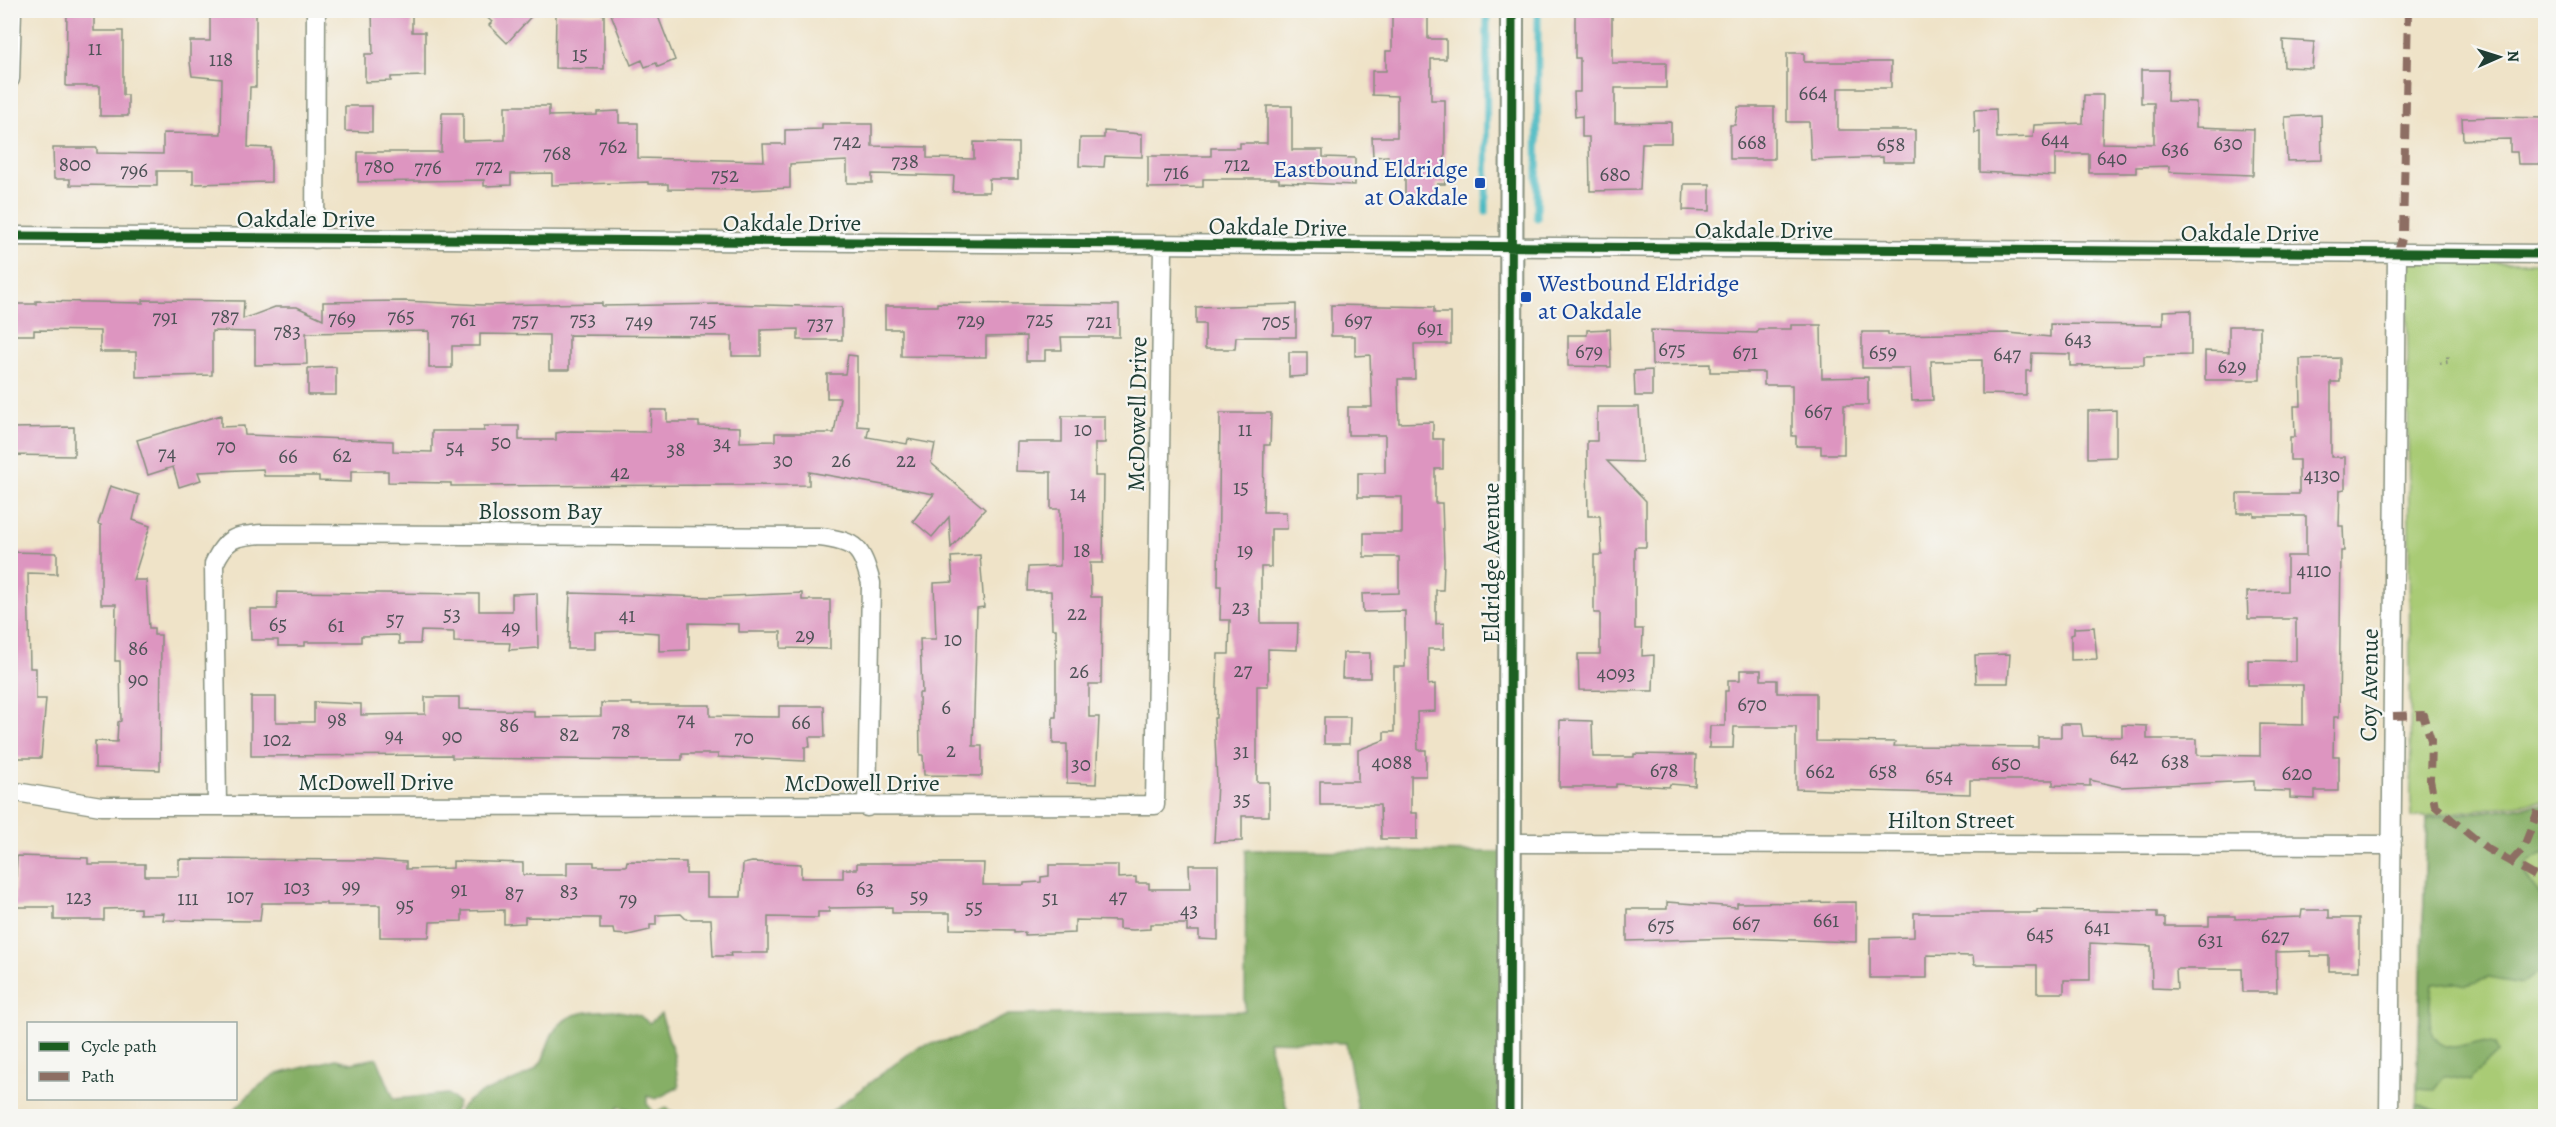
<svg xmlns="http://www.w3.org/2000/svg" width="2556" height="1127" font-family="Alegreya,serif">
<rect width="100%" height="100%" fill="#f6f6f2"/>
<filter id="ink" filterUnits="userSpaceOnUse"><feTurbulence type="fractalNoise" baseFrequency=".0167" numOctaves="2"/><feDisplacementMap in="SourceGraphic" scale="12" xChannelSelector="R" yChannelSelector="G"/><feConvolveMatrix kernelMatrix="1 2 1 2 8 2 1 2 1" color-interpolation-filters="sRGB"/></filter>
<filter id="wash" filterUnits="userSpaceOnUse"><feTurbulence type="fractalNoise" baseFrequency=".008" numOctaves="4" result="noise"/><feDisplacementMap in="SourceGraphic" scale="24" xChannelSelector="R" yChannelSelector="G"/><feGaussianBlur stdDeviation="1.35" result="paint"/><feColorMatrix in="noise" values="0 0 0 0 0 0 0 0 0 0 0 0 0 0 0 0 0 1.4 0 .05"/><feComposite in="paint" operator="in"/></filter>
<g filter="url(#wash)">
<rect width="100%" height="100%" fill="#efe3c8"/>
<path fill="#a9cb74" stroke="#648454" stroke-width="1.5" d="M2407 261 2545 262V801L2411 818Z
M2545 804V1116H2416L2427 818Z"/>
<path fill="#86af66" stroke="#52764d" stroke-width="1.5" d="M2545 804V855L2543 853C2505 871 2537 883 2545 903 2549 912 2546 955 2545 968L2522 984 2489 978 2466 985 2454 982 2432 984C2430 1004 2422 1046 2453 1047 2459 1047 2466 1044 2472 1043 2479 1042 2488 1044 2495 1045L2498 1052C2489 1064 2477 1068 2470 1081L2444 1076 2433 1090 2417 1089 2427 818Z
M1246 850 1507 852 1498 1116H1359L1346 1043 1268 1041 1289 1116H825L918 1047 961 1037 1008 1015 1245 1011Z
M613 1010 639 1015 649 1023 661 1014 674 1055 679 1087 656 1099 647 1096V1104L655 1113 665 1107 680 1116H630L628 1109 618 1107 615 1116H456C468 1088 512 1087 534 1070 551 1058 542 1034 568 1018 580 1011 600 1011 613 1010Z
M377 1058 394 1099 448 1094 458 1103 452 1116H228L254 1090 274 1075 336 1059 352 1063Z
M2416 1104H2417L2454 1116H2416Z"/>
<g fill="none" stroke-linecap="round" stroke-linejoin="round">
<path stroke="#4bbac2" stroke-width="7" d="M1486 212 1487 10
M1537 218 1538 10"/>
</g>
<g id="blocks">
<path fill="#dd95c0" d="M67 10H94V31H123V95H128V116H100V86H66Z
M210 10H256V87H250L248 147 271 148V182L193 184V171H157V186L70 185V179H54L53 148H97V153L163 154V133L221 134 222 79 192 76 190 62V41H210Z
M372 10H412V32H425V76L391 77V81L365 82V54H373Z
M479 10H537L507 43 489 25 492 22Z
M631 10 656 11 675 60 658 67 656 63 645 67 642 60 631 65 611 14Z
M1392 10H1428V39H1446V59H1431V100H1445V184H1437V204H1405V176H1389L1388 156 1373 157 1372 137H1397V96L1372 95V71H1386V51H1392Z
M1575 10H1612V63H1666V88H1615V123L1671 122V143H1642L1640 190 1590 191 1589 137H1582V116L1575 117 1574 92H1580V58H1575Z
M556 13 604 14V69L555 68Z
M2283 40 2314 42 2312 68 2284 67Z
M1787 53H1804V62H1891V88H1838V130H1915V162H1883V157L1811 160 1809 122H1787Z
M2141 70H2168L2167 101 2196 102V127L2254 129 2253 175 2169 172V166L2136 167V173H2089V154H2055V176L1980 172V132L1975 133 1974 110 1996 109 1997 138 2033 137 2034 125 2083 123 2084 95H2103L2102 143 2154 144V103H2141Z
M345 106H372V132L345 131Z
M505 106H549V116L597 115V112L619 111V123H638V158L764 161 763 144H785V130L822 129V124H872V146L927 147V158L974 159V142L1018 143V179H989V192H953L954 176 872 174V183H847V161L790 164V188L747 190 668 189V184H648V182L552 185V173L511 174V185L484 186V180L358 182V152H441L442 113H463V141L505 140Z
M1267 106H1292V150H1323V157L1355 158V185L1279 182V179H1203V187L1148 188V156H1211V148H1240V143H1267Z
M1738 107H1774V159H1730V125H1735Z
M2321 115 2322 160 2287 161 2285 117Z
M2499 117 2545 118 2546 164H2518L2517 152H2510V139L2463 140 2462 118Z
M1104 131 1142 134V157L1105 156 1104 167 1079 166 1080 138H1104Z
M1684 184H1710V211L1683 210Z
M143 300 244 301 243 319 275 307H297L323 319V302L405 301 482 305 602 303V306L722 304 842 307V340H798V329L761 330V356H732V336L569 335V370H549V335L480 334V346H452V368H429V331L306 333 307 364 255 365V332L212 331V375L136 377V352H100V331L34 330V335H10V304H36V301L143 303Z
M937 303 1119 305V337H1061L1062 350H1045V361H1026V336L986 337V357L901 356V329H885V306H937Z
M1296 304V337H1236L1235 349H1205V324H1196V307Z
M1331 305 1434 307V313H1451V344H1414L1415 379H1398L1399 423 1433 422V439H1443V469H1435V503H1442L1444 561 1443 590H1436V624L1444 623V649H1428V685L1435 684V711L1417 712 1418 750H1426V776H1411V813H1417V839H1381L1380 805H1320V781H1358V750L1384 740V732H1394V667H1405V611L1363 612 1362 594 1399 593V557H1364V533H1402V497H1358V473H1385V435H1348V407H1372L1370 355 1355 356V336H1331Z
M2191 310V355L2144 356V365L2070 366V354L2032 353 2031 371H2026V395L1982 394V360L1931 361 1933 400 1912 401 1910 368H1862V332H1888V335L2009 333 2050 337V324L2163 325V311Z
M1791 325H1821L1822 378 1868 377V405H1844V454H1821V446H1796V436H1792V385H1764V372H1710V364L1652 365 1651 330 1757 333 1758 329H1791Z
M2229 326H2260V380H2205V351L2229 352Z
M1610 329 1611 367 1568 366V335H1587V330Z
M1289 352H1307V376L1289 377Z
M848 355 857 356V426L869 427 867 437 907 444 908 439 935 444 931 463 985 509 951 548 949 517 932 537 913 521 934 494 809 472V485L451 486V483L388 482V471H351V482L319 481V476H264L263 469 198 472 201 480 179 487 173 467 148 475 137 440 221 415V427L244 426 245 435 393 441V451L432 452V431H484V426H519V440H556V433L570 431 650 432 651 410H667V422H699V426L740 427V442L775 441V433H834L840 398H827V374H845Z
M2340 358V382H2331V457H2345V489L2340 490 2339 526H2343L2344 551H2341L2339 717H2334L2333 756H2339V791H2315V799L2290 798V791L2254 790V781L2121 787 2090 780V786L2053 785V780H1970V794L1796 789V727H1734L1733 748H1709L1710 726H1725V691H1728V680H1740V670H1761V680H1777V693H1816V741L1895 742 1894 746 2038 747V737H2061V724H2081L2083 736 2122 737V725L2147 726V739H2197V755L2260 756V724L2303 725V685H2248V660L2296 661V619H2248L2247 592 2287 591V556H2306V516H2254V513H2237V494H2299V460H2290V437H2295L2294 406H2301L2300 359Z
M336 367V395H308V368Z
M1652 370V396H1635L1634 371Z
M1597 407H1639L1642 462 1607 461 1646 501V547H1635V629H1643L1642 656 1654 655 1653 691 1579 690 1578 654H1600V613H1594V555H1602L1600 516H1588L1587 461V441H1597Z
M2116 410V457L2088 458V411Z
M1220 413H1271L1270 445H1264L1263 512H1286L1287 529H1271V567H1261V623H1298L1297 650 1268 649V686H1257V782H1269V816H1242V841L1214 842 1217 782 1214 718H1216L1218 654H1229L1230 620H1220L1221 586H1218Z
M1062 416H1105V443H1095V476H1104L1103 563H1090L1091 597H1102L1101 684H1089V717H1099L1096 784 1067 783V744H1053V717H1056V629H1052L1051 591H1027L1028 567 1060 566V509H1051V472L1016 471 1017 442H1062Z
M74 427V456L10 455V428Z
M110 486 139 495 133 520 150 526 133 580H146L149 628H154V635H161L160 770 95 768V741L117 742 118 722 121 721 120 661H115L116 604H101V525L98 524Z
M10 552 57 553V574L28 573 30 668H36V699H46L41 758H10Z
M980 555 984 607 977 608 973 746H982V776L924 775 923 755H920L919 693H922L920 639H936L934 583 953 582 951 557Z
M278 592 479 594V611H512V594L537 593 538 648 509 650 510 643 454 642V632L421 631 420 644H399V636L396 635 361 636V642H305V646H278V640H251L250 609H277Z
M570 593 711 597 802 593V600H830V649L781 648V632H739V624L689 623V650L659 651V633L629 631 595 632V649H568Z
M2094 627 2097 659 2071 660V635L2074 634V628Z
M1343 653H1370V678H1342Z
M2010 654 2008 683H1976L1975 655Z
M251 697H276V722H314V702L361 704V715L425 714V697H459V709L534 711V717L601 716V703H632V705H710V716L779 717V706H824L825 737H809L810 747H805V761L718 757V754H682V760H657L452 758V755L251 756Z
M1324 717H1350L1349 744H1324Z
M1560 720 1592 721 1593 757H1634V754L1696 755 1695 786 1670 784 1669 787 1616 784V787H1559Z
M17 856 88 858V864H145V876H179V859L375 860 406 862V869L453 868V861L523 863V875H567V862H594V866H626L627 861 686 862V874H707V897H741L743 864 752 862 801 864V878H843V869H857V863H984L983 885H1024V883L1041 882V877L1049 876V865H1118V878L1136 877V883H1149V889H1190L1189 865H1218V940L1199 939V931H1187V924H1150V929L1133 930 1119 929V921L1075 920V933L1025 935V932L1014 933V930L950 929V913H892V907L829 908V912H818V918L768 917V953H730L731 956H713L711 919H686L681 914 656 915V925H650V930L628 935 614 934 613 929H600V918L525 917V923L504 924V910L462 911V921L430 922 429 937H380V905H326V903H262L260 921 163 920 164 913 140 914V908L104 909V920H54V907H14Z
M1667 902 1737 907V903L1856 902V942L1737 938 1627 941V909H1667Z
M2037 910 2157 912V918H2165V926H2209V916H2235V919L2301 917 2302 910H2329V918H2359V971H2329V956H2311V951L2276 952 2277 992H2243L2242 969H2176L2177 989 2152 988 2151 946 2090 943V980H2064V993H2037V965H1974L1973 956 1927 955V978H1870V938L1914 937V913H2037Z"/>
</g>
</g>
<g filter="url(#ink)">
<use href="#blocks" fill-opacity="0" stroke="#87907e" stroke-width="1.5"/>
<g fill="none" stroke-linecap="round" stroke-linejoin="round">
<defs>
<path id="minor" d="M10 79 12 10
M10 236 2546 254
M315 239 316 10
M10 791 101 806H155L1155 805 1163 246
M217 806 214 564C226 537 235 536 263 534L820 537C858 542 861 548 871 583L867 807
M1510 843 2392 845
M2389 1116 2397 253"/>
<path id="tertiary" d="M1509 1116 1512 10"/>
</defs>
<use href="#minor" stroke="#87907e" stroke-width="21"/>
<use href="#tertiary" stroke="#87907e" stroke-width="26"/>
<path stroke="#87907e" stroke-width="4" stroke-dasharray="1.5 4.5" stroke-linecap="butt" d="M2440 363 2448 362V355"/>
<use href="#minor" stroke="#fff" stroke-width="18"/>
<use href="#tertiary" stroke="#fff" stroke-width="22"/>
<path stroke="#8d6e63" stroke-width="8" stroke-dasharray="15 8" stroke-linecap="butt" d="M2397 253 2403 236 2408 10
M2393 716 2423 715 2431 740 2430 780 2435 806 2486 848 2546 882
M2511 862 2523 849 2538 811"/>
<defs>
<path id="cycleway" d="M10 236 2546 254
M1509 1116 1512 10"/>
</defs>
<use href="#cycleway" stroke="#f6f6f2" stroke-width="13"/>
<use href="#cycleway" stroke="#1b5e20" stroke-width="9"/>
</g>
</g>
<g fill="#1a4fb4" stroke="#f6f6f2" stroke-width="2">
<rect x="1474" y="177" width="12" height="12" rx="3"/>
<rect x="1520" y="291" width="12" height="12" rx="3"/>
</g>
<g text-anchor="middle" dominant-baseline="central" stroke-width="4.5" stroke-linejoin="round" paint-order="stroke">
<g font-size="21" fill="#4e5357">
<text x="95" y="48">11</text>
<text x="580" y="54">15</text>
<text x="221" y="59">118</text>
<text x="1813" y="93">664</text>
<text x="2055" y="139">644</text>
<text x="847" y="141">742</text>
<text x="1752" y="142">668</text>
<text x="2228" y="143">630</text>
<text x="1891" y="144">658</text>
<text x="613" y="146">762</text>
<text x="2175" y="149">636</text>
<text x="557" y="153">768</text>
<text x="2112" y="158">640</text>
<text x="905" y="161">738</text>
<text x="75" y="164">800</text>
<text x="1237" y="164">712</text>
<text x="379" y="166">780</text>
<text x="489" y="166">772</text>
<text x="428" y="167">776</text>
<text x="134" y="170">796</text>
<text x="1176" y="172">716</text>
<text x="1615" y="174">680</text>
<text x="725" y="175">752</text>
<text x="225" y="316">787</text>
<text x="401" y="316">765</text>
<text x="165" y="317">791</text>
<text x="342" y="318">769</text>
<text x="463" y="319">761</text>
<text x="583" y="319">753</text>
<text x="1040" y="319">725</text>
<text x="525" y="320">757</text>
<text x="703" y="320">745</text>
<text x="971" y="320">729</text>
<text x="1358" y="320">697</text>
<text x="639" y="321">749</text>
<text x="1099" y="321">721</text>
<text x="1276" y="321">705</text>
<text x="820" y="323">737</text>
<text x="1430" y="328">691</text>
<text x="287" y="331">783</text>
<text x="2078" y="339">643</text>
<text x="1672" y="349">675</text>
<text x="1589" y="351">679</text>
<text x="1745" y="352">671</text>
<text x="1883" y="352">659</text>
<text x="2007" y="354">647</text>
<text x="2232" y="366">629</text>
<text x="1818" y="411">667</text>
<text x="1083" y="429">10</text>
<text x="1245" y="429">11</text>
<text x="501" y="442">50</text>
<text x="722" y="443">34</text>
<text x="226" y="446">70</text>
<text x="455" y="447">54</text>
<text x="676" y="449">38</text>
<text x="167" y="453">74</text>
<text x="342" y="455">62</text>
<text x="288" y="456">66</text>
<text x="783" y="460">30</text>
<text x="841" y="460">26</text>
<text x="906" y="460">22</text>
<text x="620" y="472">42</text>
<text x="2322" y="475">4130</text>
<text x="1241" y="487">15</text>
<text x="1078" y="493">14</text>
<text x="1082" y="550">18</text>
<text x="1245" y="550">19</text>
<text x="2314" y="570">4110</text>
<text x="1241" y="607">23</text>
<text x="1077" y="613">22</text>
<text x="452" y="614">53</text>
<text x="627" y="615">41</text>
<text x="395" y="619">57</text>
<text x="278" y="624">65</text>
<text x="336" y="625">61</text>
<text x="511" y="627">49</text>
<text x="805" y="635">29</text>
<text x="953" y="639">10</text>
<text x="138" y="648">86</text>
<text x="1243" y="670">27</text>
<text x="1079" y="671">26</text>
<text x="1616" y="673">4093</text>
<text x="138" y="679">90</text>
<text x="1752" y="704">670</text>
<text x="946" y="707">6</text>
<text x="337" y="719">98</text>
<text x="686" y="719">74</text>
<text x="801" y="722">66</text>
<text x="509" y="725">86</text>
<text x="621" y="730">78</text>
<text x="569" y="734">82</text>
<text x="394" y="735">94</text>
<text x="452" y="736">90</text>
<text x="744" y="737">70</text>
<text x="277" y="739">102</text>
<text x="951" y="750">2</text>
<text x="1241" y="751">31</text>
<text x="2124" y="757">642</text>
<text x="2175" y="761">638</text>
<text x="1392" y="762">4088</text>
<text x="2006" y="763">650</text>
<text x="1081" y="764">30</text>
<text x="1664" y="770">678</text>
<text x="1820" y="771">662</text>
<text x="1883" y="771">658</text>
<text x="2297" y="773">620</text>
<text x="1939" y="776">654</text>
<text x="1242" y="799">35</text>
<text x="351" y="886">99</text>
<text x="297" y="887">103</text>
<text x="865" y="888">63</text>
<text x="459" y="889">91</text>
<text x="569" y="891">83</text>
<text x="514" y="893">87</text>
<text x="240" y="896">107</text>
<text x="919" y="896">59</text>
<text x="1118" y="896">47</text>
<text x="79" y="897">123</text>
<text x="188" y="898">111</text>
<text x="1050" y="898">51</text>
<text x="628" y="899">79</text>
<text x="405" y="905">95</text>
<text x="974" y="907">55</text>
<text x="1189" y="910">43</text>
<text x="1826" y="920">661</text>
<text x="1746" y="923">667</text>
<text x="1661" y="925">675</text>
<text x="2097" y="927">641</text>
<text x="2040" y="934">645</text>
<text x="2275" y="936">627</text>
<text x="2210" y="940">631</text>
</g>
<g font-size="24" fill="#164399" stroke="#f6f6f2" text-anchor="end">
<text x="1468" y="169">Eastbound Eldridge<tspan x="1468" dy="28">at Oakdale</tspan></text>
<text x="1538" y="283" text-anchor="start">Westbound Eldridge<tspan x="1538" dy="28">at Oakdale</tspan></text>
</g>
<g font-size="24" fill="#1f3d34" stroke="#f6f6f2">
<text x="306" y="219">Oakdale Drive</text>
<text x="792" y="223">Oakdale Drive</text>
<text transform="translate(1278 227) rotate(1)">Oakdale Drive</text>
<text x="1764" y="230">Oakdale Drive</text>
<text x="2250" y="233">Oakdale Drive</text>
<text transform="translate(1137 414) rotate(-89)">McDowell Drive</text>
<text x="540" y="511">Blossom Bay</text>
<text transform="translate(1491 563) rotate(-90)">Eldridge Avenue</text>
<text transform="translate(2369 685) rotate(-89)">Coy Avenue</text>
<text x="376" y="782">McDowell Drive</text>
<text x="862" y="783">McDowell Drive</text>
<text x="1951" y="820">Hilton Street</text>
</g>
</g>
<rect width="2556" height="1127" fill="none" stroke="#f6f6f2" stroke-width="36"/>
<rect x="27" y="1022" width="210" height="78" fill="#f6f6f2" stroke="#a0aca6" stroke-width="1.5"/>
<rect x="39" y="1042" width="30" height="9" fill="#1b5e20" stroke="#a0aca6" stroke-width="1.5"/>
<text x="81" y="1052" font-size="18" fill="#1f3d34">Cycle path</text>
<rect x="39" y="1072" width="30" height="9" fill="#8d6e63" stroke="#a0aca6" stroke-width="1.5"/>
<text x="81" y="1082" font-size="18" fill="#1f3d34">Path</text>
<g transform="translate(2499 57) rotate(87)" stroke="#f6f6f2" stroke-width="4.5" paint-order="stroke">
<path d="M0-4.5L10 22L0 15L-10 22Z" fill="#1f3d34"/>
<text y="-9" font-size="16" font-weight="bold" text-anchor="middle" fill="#1f3d34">N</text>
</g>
</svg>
